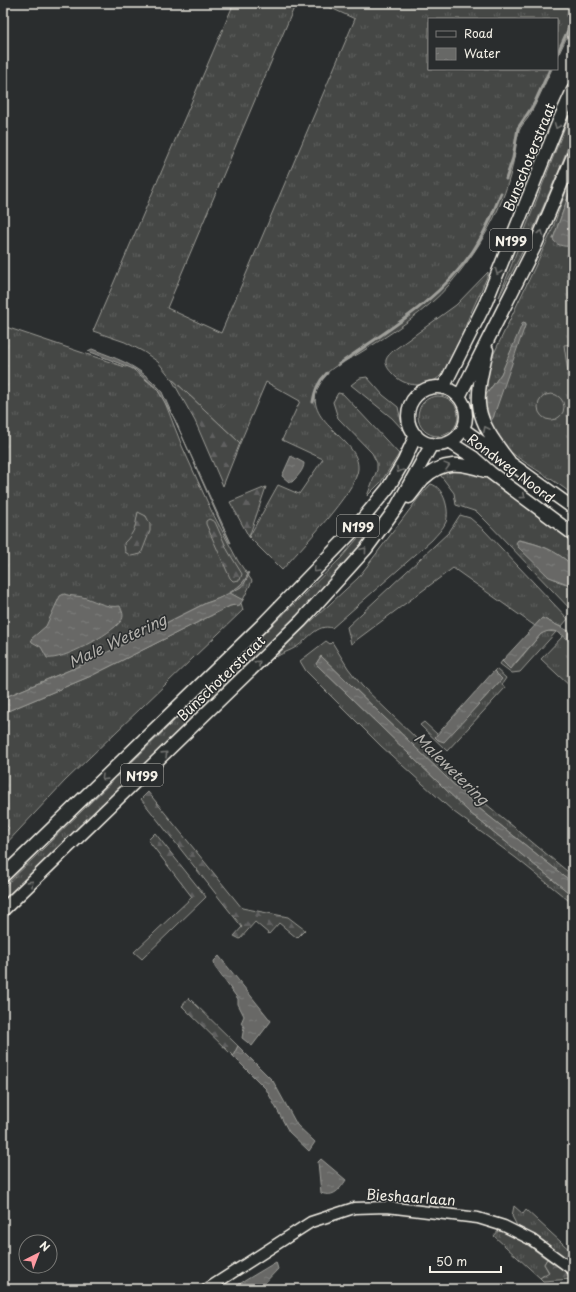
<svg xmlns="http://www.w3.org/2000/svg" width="576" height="1292" font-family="'Playpen Sans',sans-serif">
<defs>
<pattern id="grass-tufts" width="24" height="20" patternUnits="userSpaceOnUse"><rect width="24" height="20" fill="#444645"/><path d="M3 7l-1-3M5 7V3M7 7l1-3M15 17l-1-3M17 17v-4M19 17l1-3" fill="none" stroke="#606160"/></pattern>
<pattern id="forest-firs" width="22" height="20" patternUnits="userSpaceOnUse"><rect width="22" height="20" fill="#444645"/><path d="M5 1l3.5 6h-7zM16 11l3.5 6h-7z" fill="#606160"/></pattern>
<pattern id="water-ripples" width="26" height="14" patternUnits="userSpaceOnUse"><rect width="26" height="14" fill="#676866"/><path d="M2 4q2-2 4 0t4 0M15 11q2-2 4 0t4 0" fill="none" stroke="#7d7e7c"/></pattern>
</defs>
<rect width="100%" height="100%" fill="#2a2d2e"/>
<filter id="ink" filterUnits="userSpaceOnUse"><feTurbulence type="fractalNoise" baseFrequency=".025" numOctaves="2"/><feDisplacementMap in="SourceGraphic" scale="8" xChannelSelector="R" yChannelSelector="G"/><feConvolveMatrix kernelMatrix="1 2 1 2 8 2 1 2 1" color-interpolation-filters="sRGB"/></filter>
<g filter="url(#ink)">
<path fill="url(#grass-tufts)" stroke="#9c9c96" d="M234 3H296L167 308 221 333 355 19 320 3H573V24L557 58V19H429V69H552C544 85 537 103 528 118 525 122 521 126 519 131 515 143 515 156 512 168 502 212 477 252 449 285 427 311 389 335 360 353 343 363 328 366 319 385 300 423 360 437 358 469 357 491 298 551 282 570L249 537 278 485 299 494 323 459 282 440 300 401 266 382 240 443 171 378 158 362 144 352 125 342 93 331Z
M573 106V134L560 168 530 237 499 297Z
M573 171V183L553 239 570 246 573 243V495C550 476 521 463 499 442 494 437 490 428 487 421L516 341 501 374 483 399 488 366 551 233Z
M488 272V275C482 289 475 303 469 317 461 336 456 360 441 375 428 389 404 388 392 373 389 370 385 365 386 360 387 356 391 353 394 350L456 305Z
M3 326 125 367 129 366 157 389 164 400 182 446 211 510 238 561 252 581 243 600 228 595 206 603 84 664 3 698Z
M367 377 383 395 398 407 403 430 392 418 351 385 360 378Z
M338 393 343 394 399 454 381 482 367 496 377 470V463L372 453 338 418 333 402Z
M418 416a20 20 0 1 1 40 0a20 20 0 1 1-40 0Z
M448 468 475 471 493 481 573 540V566C557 551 540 544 519 540L516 543 557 581 573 586V612L488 523 477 512 456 505 454 493 438 472Z
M431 484C444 487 450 511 446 522 443 529 437 534 432 540L332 628C317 623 308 640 296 647 290 651 282 653 276 657L290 641 358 578 420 496Z
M460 515 470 518 484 530 568 619 561 627 542 618 535 626 453 568 351 644 347 627 449 532Z
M379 518V522L359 549 289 625 3 902V888L341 558 373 520Z
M241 603 243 610 65 781 3 847V835L9 828 3 822V713L91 676 230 606 235 605 238 606Z
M547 631 556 632 520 672 512 673 500 664 502 661 511 669 541 634Z
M564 635 573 646V689L541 659Z
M326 641 330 644 332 642 348 668 362 686 474 794 573 876V883L475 805 321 656 316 664 470 813 573 896V904L516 858 454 812 381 746 306 671 300 661Z
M496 669 506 678 502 684 505 688 447 751 420 725 424 722 437 734 438 740 479 704 502 679 494 671Z
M514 1206 523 1214 526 1210 573 1253V1263L517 1226 512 1216Z
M499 1230 522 1241 547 1259 544 1264 549 1273 540 1278 494 1236Z"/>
<path fill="url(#forest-firs)" stroke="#9c9c96" d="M171 378 240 443 223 486 195 421Z
M266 487 249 537 230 502Z
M138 512 146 516 150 524V531L141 554 131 556 125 552 124 543C136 531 135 526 138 512Z
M209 519 215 522 228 551 242 574 240 580 233 581 230 578 206 524V521Z
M148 792 242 908 288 917 305 930 297 938 279 923 269 934 255 922 240 939 234 936 242 927 141 799Z
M155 833 206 897 142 959 134 952 192 897 148 840Z
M189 998 238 1046 233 1056 182 1006Z
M547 1259 573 1277V1279L543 1281 540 1278 549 1272 544 1264Z"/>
<path fill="#444645" stroke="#9c9c96" d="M573 344V386H570L564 345Z
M538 407a13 13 0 1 1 26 0a13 13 0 1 1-26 0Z"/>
<path fill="url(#water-ripples)" stroke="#9f9f9a" d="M573 183V243L570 246C564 247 555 245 553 239Z
M523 322 526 323 493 418 490 422 487 421 483 399 501 374Z
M92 349C121 360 139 366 161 390L231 543 229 542 175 420 157 389 136 370 88 351Z
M291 456 304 463C304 470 297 477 292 482H289L282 476Z
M518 540C540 544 557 551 573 566V586L549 577 518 547 516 543Z
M248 572 249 575 243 586 230 593 243 600 238 607 235 605 230 606 91 676 3 713V698L84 664 206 603C218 600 247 586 248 572Z
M64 594C71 597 79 595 86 598 98 602 106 608 120 606 122 611 125 616 121 621 111 634 62 661 47 658L41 647 32 642 31 639 46 626 60 596Z
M542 618 573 633V646C564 635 555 626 541 634L510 669 502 661Z
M321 656 475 805 573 883V896L470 813 316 664Z
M494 671 502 679 444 742 438 740 435 737Z
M219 956 271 1021 252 1046 242 1038 244 1027 241 1023 244 1016 238 1004V999L215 967 214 961Z
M238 1046 273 1081 297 1125 315 1142 309 1151 289 1132 266 1089 233 1056Z
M321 1159 346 1180C340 1189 334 1198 321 1193L318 1162Z
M276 1262 278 1269 259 1289H231Z"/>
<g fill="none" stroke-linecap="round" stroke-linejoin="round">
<path stroke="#9f9f9a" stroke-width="3" d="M557 54 573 19
M506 179 513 158 518 128 534 104 550 69
M338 365C386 331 439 301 473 251 485 233 493 213 501 193
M313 402C315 390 318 382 327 373"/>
<defs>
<path id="tertiary" d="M207 1289 311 1222 354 1208 387 1207 478 1218 504 1226 532 1240 573 1270"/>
<path id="primary" d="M487 350C474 406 473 414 509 461
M408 416a29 29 0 1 1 58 0a29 29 0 1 1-58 0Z
M443 388 486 302 559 121 573 90
M459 397 536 244 573 156
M463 429 573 508
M449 442 473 457 491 473 573 534
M409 497C414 491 418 485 423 479 443 460 461 463 485 471
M3 876 263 624 351 533 388 488 404 461 416 435
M3 910 301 621 366 549 396 508 432 444"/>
</defs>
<use href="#tertiary" stroke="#f4f1e8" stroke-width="13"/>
<use href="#primary" stroke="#f4f1e8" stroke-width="15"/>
<use href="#tertiary" stroke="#2a2d2e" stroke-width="10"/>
<use href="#primary" stroke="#2a2d2e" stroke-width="12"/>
</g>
<defs><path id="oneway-chevron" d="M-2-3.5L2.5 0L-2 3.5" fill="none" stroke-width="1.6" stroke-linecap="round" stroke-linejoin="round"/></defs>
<g stroke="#71726f">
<use href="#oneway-chevron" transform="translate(557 126) rotate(112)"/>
<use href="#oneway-chevron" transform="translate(541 233) rotate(-67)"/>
<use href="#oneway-chevron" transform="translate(498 272) rotate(112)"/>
<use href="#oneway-chevron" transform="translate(486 429) rotate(-117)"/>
<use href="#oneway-chevron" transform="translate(447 466) rotate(-15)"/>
<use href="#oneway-chevron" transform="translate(399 470) rotate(119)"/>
<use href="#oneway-chevron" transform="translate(523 496) rotate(36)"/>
<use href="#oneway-chevron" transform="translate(364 550) rotate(-50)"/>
<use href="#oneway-chevron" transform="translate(316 570) rotate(134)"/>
<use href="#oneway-chevron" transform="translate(258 663) rotate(-44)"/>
<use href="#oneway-chevron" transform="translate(165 754) rotate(-44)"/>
<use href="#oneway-chevron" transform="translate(104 778) rotate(136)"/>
<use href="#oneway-chevron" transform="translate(31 883) rotate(-44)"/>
</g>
</g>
<g text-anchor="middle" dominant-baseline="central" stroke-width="3" stroke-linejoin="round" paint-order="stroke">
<g fill="#2a2d2e" stroke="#b7b6b0" stroke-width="1">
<rect x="490" y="229" width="42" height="22" rx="3"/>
<rect x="337" y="515" width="42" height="22" rx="3"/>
<rect x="121" y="764" width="42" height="22" rx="3"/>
</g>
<g font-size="13" font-weight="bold" fill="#f4f1e8">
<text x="511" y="240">N199</text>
<text x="358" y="526">N199</text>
<text x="142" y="775">N199</text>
</g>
<g font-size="14" fill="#f4f1e8" stroke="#2a2d2e">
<text transform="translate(529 157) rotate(-68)">Bunschoterstraat</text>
<text transform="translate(511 468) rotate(37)">Rondweg Noord</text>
<text transform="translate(221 678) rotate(-44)">Bunschoterstraat</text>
<text transform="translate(411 1197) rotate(4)">Bieshaarlaan</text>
</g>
<g font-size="15" font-style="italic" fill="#b5b3ae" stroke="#2a2d2e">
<text transform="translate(117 640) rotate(-25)">Male Wetering</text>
<text transform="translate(452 768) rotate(44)">Malewetering</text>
</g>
</g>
<rect width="576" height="1292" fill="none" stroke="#2a2d2e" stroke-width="16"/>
<rect x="8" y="8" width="560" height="1276" fill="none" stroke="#f4f1e8" stroke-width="1.5" filter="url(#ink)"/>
<rect x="428" y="18" width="130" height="52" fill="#2a2d2e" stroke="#7b7b78"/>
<rect x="436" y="31" width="20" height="6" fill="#2a2d2e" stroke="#7b7b78"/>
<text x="464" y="38" font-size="12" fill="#f4f1e8">Road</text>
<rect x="436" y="48" width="20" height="12" fill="url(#water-ripples)" stroke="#7b7b78"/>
<text x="464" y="58" font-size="12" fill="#f4f1e8">Water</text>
<g transform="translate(38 1254) rotate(42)"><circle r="19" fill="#2a2d2e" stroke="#7b7b78"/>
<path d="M0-3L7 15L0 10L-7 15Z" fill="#ff9aa2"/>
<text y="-6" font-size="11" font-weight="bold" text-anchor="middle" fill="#f4f1e8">N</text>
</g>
<path d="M430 1266v6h71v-6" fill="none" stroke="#f4f1e8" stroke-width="2"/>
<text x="436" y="1266" font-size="12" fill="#f4f1e8" stroke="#2a2d2e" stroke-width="3" paint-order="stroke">50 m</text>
</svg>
